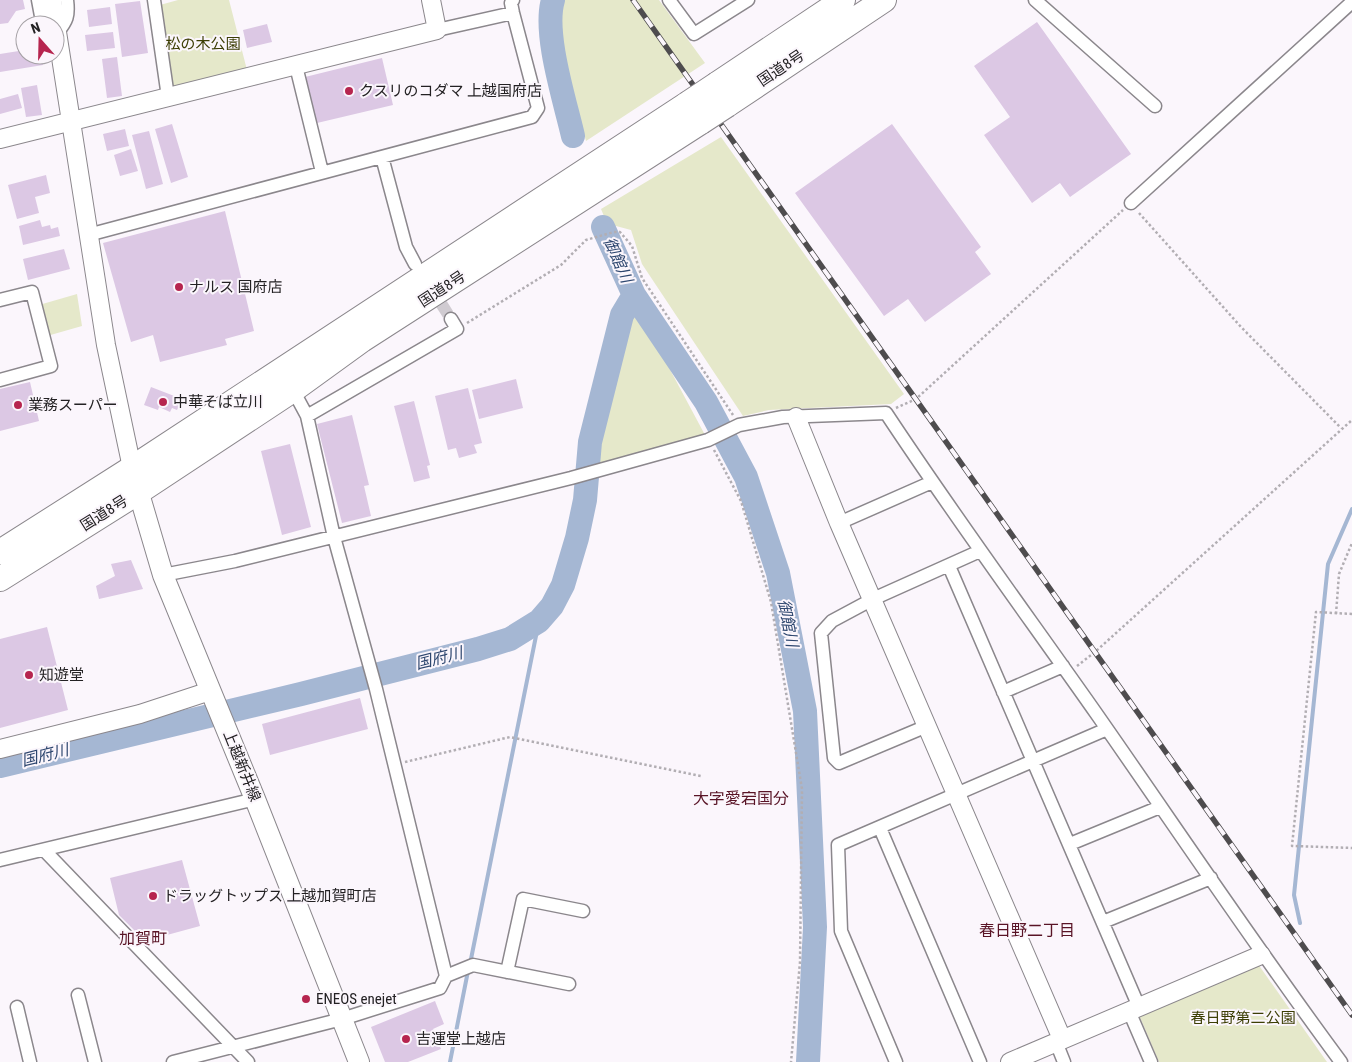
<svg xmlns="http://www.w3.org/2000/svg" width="1352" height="1062" font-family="'Roboto Condensed','Noto Sans JP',sans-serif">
<rect width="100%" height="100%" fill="#fbf6fc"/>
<path fill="#e5e8ca" d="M178 0H229L247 70 173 89 160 5Z
M562 0H659L705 63 586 141 566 68 557 17Z
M721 137 904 394 891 404 769 410 743 416 642 264 631 230 616 226 609 228 601 209Z
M77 294 82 326 47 336 39 305Z
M632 314 640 315 644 321 705 435 594 465 623 327 627 318Z
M1258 964 1327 1062H1159L1139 1015Z"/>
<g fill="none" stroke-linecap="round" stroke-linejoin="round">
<path stroke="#a5b7d3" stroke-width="4" d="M1300 923 1294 895 1328 564 1352 509
M470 964 539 621
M450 1062 468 971"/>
<path stroke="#a5b7d3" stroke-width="24" d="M553 0C543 33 565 101 573 136
M603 227 634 295 706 402 746 477 778 573 805 711 815 927 808 1062
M0 766 301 694 478 649 510 639 539 621 552 606 563 585 577 538 585 500 590 442 622 315 634 295"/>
</g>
<path fill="#dcc8e4" d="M0 0H23L25 9 16 11 8 23 0 24Z
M140 1 148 53 122 57 115 4Z
M110 7 112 24 89 27 87 10Z
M1037 22 1131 154 1070 197 1060 183 1032 203 984 135 1010 117 974 66Z
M267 24 272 42 247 48 243 30Z
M113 32 115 48 87 51 85 35Z
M25 50V55H41L43 65 0 72V54Z
M117 57 122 96 107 98 102 59Z
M382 58 393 105 317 123 305 77Z
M37 85 42 115 26 117 21 88Z
M18 94 22 108 0 114V99Z
M172 124 188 177 171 183 155 129Z
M892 124 981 247 975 252 991 274 925 322 908 299 884 316 795 193Z
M125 129 129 146 107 151 103 134Z
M149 131 163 184 146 189 132 135Z
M131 149 138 171 120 176 114 155Z
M46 175 50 193 35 197 39 213 17 219 8 185Z
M225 211 254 331 225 339 227 345 160 362 153 335 131 342 103 243Z
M40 220 42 227 50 225 51 229 58 227 60 236 23 245 19 226Z
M64 249 70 269 28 280 23 259Z
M516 379 523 408 479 419 472 390Z
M30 382 39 421 0 431V389Z
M151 387 182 399 177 410 172 408 170 412 159 407 158 410 144 405Z
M468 388 482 443 474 445 477 453 459 458 456 448 448 450 435 396Z
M414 401 430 465 427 466 430 478 414 482 394 406Z
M352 415 369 485 364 486 371 516 342 523 317 424Z
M290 444 311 527 282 535 261 451Z
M131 560 143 589 99 599 96 586 115 576 111 564Z
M47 627 68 710 0 728V639Z
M360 698 368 729 270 755 262 724Z
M182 860 200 926 145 941 119 915 110 878Z
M435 1001 444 1024 433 1029 441 1049 408 1062H385L371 1027Z"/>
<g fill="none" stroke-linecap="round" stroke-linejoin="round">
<path stroke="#d0cbd1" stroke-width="12" stroke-dasharray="12 6" stroke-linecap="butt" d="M432 289 451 319"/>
<defs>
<path id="street" d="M38 0 41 16 46 25
M154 0 168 97
M669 0 694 34 748 0
M1035 0 1155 106
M437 30 513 13
M55 32 57 33C67 21 69 16 67 0
M296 66 322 172
M382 157 406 247 415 264
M1131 203 1352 2
M88 235 532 117 538 108 513 13 511 3 513 0
M0 300 32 292 51 366 0 380
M307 416 457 329 451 319
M839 523 932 482
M949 566 1139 1007
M163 575 235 561 571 478 708 440 739 425 783 417 886 413C954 516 1027 615 1098 716 1179 832 1257 949 1341 1062
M1003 692 1063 666
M927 726 839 763 834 758 821 633 832 621 873 599 980 551
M880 828 980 1062
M1070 844 1160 807
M44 850 248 1062
M0 860 255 799
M1103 922 1211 878
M507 972 523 899 583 911
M446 976 473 965 569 984
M78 995 95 1062
M17 1007 30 1062
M1129 1011 1151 1062
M1056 1042 1064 1062
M173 1062 342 1019 440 988 446 976 376 689 334 537 307 416 293 390
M896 1062 841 931 838 845 1107 729"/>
<path id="secondary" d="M52 0 106 345 132 468
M0 139 437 30 431 0
M796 417 839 523 1062 1039
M0 749 140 714 210 691
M1010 1062 1261 955"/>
<path id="primary" d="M135 480 163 575 255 799 359 1062"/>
<path id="highway" d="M717 84 843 0
M727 105 884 0
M0 552 132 468 687 104
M0 579 137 493 293 390 362 340 701 122"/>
</defs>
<use href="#street" stroke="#8b878c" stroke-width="15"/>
<use href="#secondary" stroke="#8b878c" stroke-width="20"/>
<use href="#primary" stroke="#8b878c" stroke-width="22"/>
<use href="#highway" stroke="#8b878c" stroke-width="26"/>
<path stroke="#b2aeb3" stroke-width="2.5" stroke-dasharray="2.5 2.5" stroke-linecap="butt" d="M1139 213 1241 327 1341 428
M467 323 561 265 586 240 614 232H620L632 246 642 278 733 415
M896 408 916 399 1123 210
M714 450 741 501 771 602 802 789 800 962 791 1062
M1336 614 1339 574 1352 543
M1352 614 1316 612 1292 846 1352 848
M1077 666 1095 652 1352 420
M405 762 510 737 701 776"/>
<use href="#street" stroke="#fff" stroke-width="12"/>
<use href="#secondary" stroke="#fff" stroke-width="18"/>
<use href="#primary" stroke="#fff" stroke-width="20"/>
<use href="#highway" stroke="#fff" stroke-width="24"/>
<defs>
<path id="rail" d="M633 0 1352 1015"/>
</defs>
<use href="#rail" stroke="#4e4c4e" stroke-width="5.5"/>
<use href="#rail" stroke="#fbf6fc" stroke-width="4" stroke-dasharray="11" stroke-linecap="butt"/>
<defs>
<path id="highway-bridge" d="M687 104 717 84
M701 122 727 105"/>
</defs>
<use href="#highway-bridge" stroke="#8b878c" stroke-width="26" stroke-linecap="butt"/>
<use href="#highway-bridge" stroke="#fff" stroke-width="24"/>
</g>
<g fill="#b6254f" stroke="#fbf6fc" stroke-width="2">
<circle cx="349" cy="91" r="5"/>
<circle cx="179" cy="287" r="5"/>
<circle cx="163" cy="402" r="5"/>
<circle cx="18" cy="405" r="5"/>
<circle cx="29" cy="675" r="5"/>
<circle cx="153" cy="896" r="5"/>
<circle cx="306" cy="999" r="5"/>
<circle cx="406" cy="1039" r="5"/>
</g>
<g text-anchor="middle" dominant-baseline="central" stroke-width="4" stroke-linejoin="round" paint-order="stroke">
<g font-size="15" fill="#3c3e04" stroke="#fbf6fc">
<text x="203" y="44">松の木公園</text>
<text x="1243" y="1018">春日野第二公園</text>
</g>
<g font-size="15" fill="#232123" stroke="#fbf6fc">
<text transform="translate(781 68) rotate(-34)">国道8号</text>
<text transform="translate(442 289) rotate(-33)">国道8号</text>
<text transform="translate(104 513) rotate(-32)">国道8号</text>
<text transform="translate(242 766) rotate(68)">上越新井線</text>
</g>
<g font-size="15" fill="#232123" stroke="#fbf6fc" text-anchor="start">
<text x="359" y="91">クスリのコダマ 上越国府店</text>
<text x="189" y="287">ナルス 国府店</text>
<text x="173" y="402">中華そば立川</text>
<text x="28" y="405">業務スーパー</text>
<text x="39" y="675">知遊堂</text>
<text x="163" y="896">ドラッグトップス 上越加賀町店</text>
<text x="316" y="999">ENEOS enejet</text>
<text x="416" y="1039">吉運堂上越店</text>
</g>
<g font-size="16" font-style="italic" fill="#2e476f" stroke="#fbf6fc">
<text transform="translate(618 260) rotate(66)">御館川</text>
<text transform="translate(788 623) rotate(79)">御館川</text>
<text transform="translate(439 658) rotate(-14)">国府川</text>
<text transform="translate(45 755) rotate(-14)">国府川</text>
</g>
<g font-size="16" fill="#591426" stroke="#fbf6fc">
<text x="741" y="798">大字愛宕国分</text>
<text x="1027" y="930">春日野二丁目</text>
<text x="143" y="938">加賀町</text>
</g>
</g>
<g transform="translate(40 40) rotate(340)"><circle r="24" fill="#fbf6fc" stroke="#a5a1a5"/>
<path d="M0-4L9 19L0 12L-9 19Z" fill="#b6254f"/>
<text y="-8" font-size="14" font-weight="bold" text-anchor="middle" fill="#232123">N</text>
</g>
</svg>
